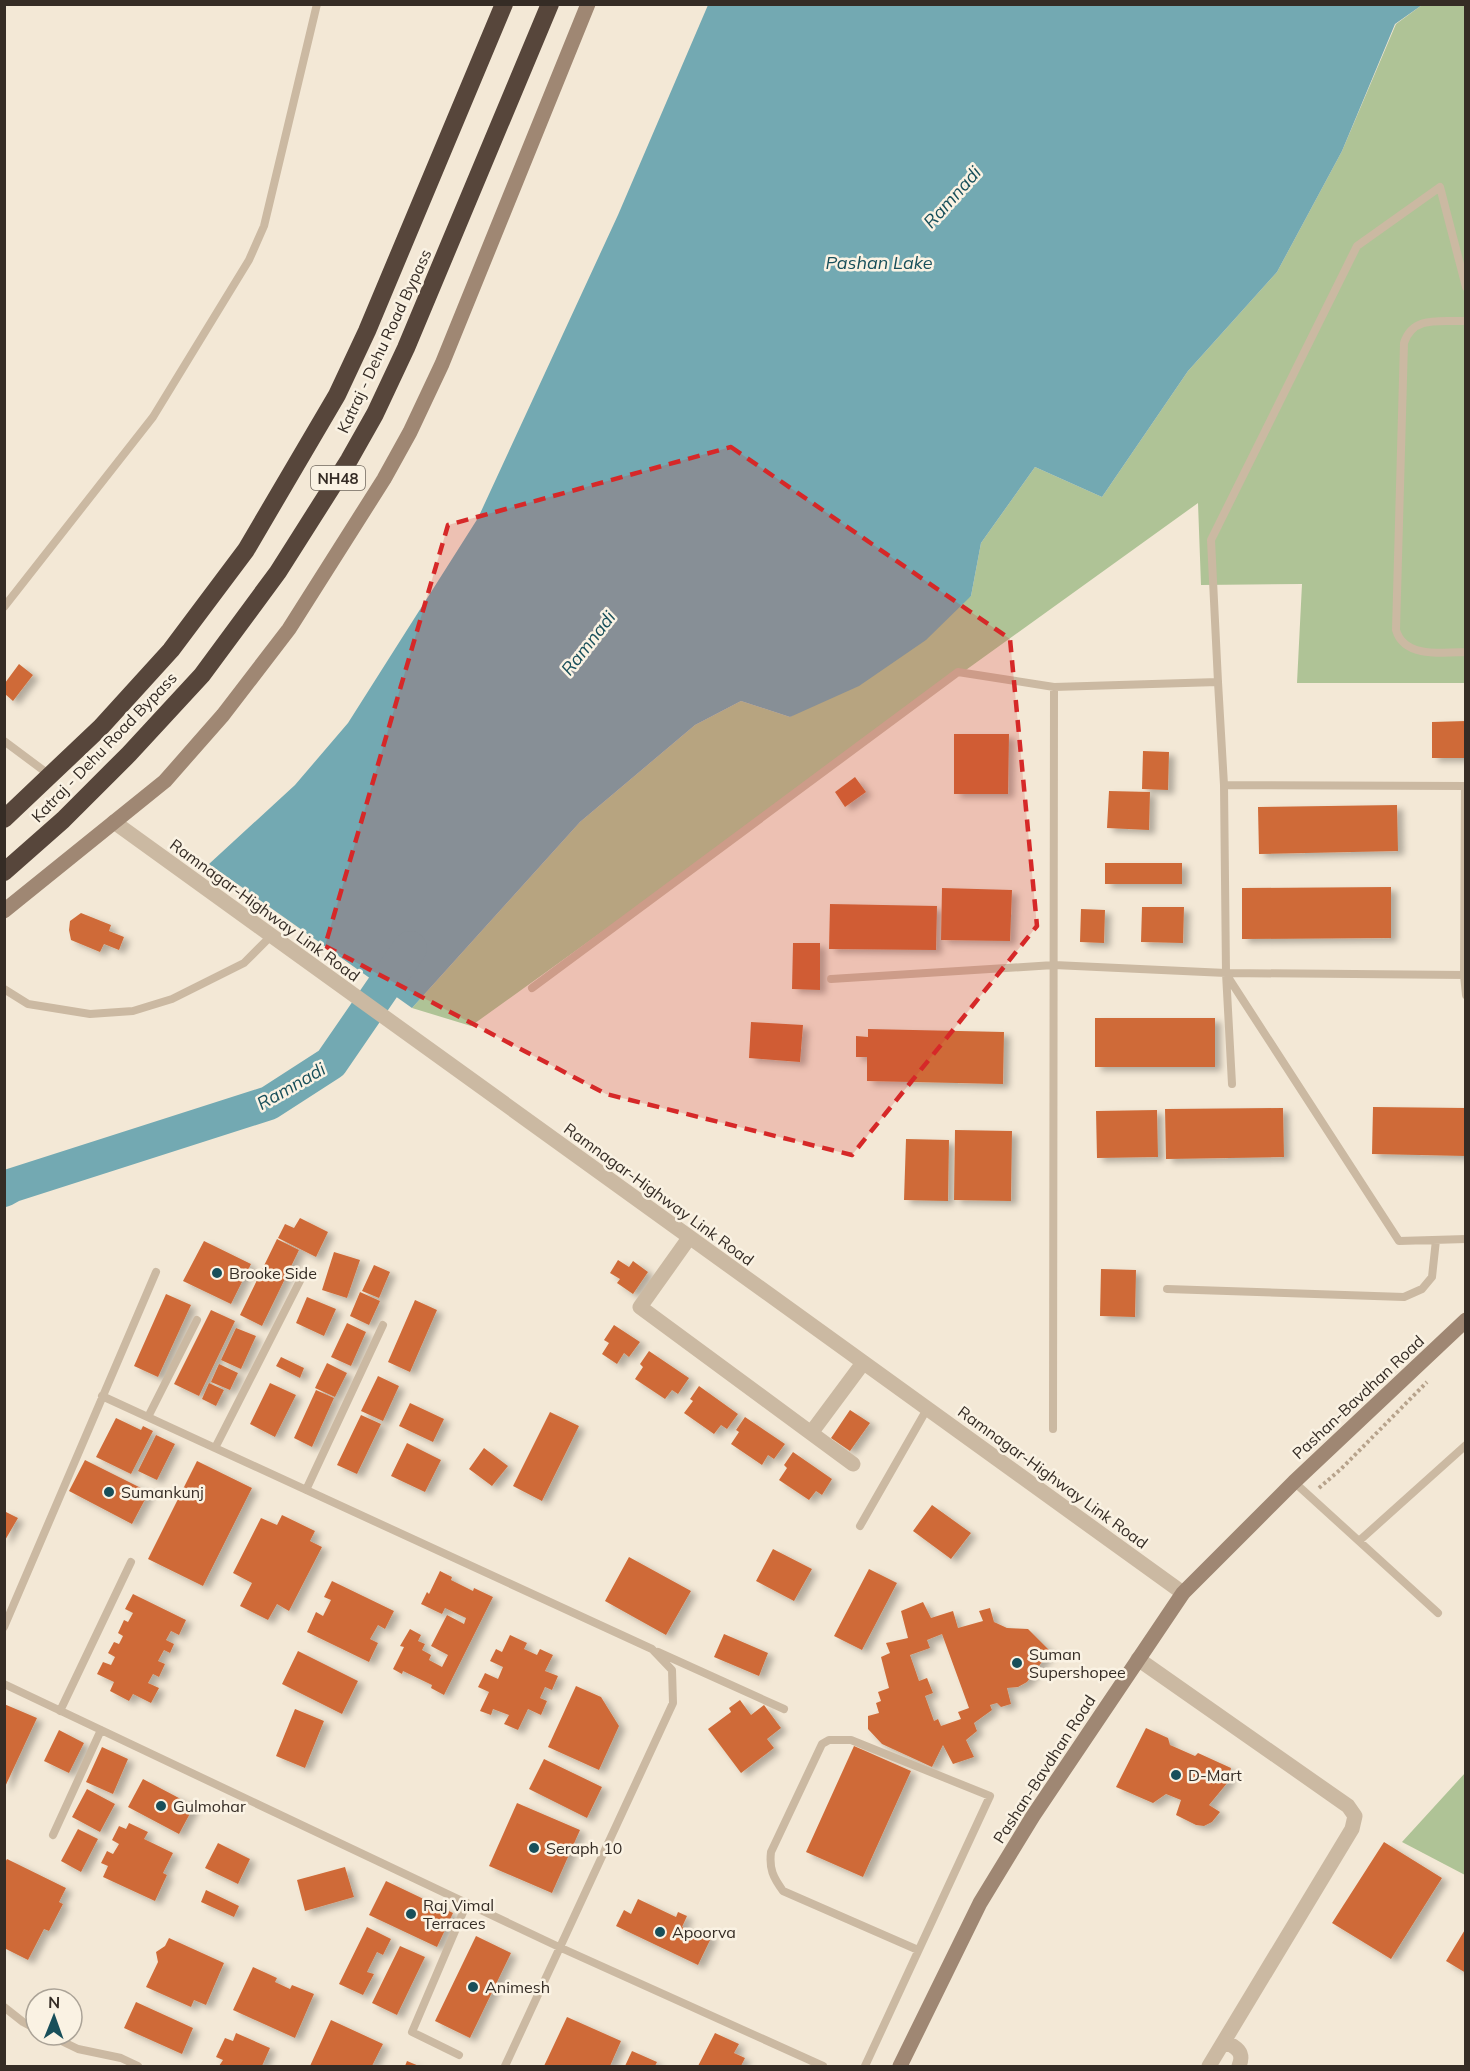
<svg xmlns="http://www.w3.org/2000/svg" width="1470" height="2071" font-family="Mulish,sans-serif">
<defs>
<filter id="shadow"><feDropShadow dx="6" dy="4" stdDeviation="3" flood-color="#0004"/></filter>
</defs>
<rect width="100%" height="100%" fill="#f3e8d6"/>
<path fill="#afc396" d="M1422 5H1465V683H1297L1302 584 1201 585 1198 503 471 1026 412 1008 580 822 695 725 741 701 790 717 971 596 981 543 1035 467 1102 497 1188 371 1277 272 1342 151 1396 24Z
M1465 1773V1875L1402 1842Z"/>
<path fill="#73a9b2" d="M708 5H1422L1395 24 1342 151 1277 272 1188 371 1102 497 1035 467 981 543 971 596 926 640 859 686 790 717 741 701 695 725 580 822 412 1008 209 864 295 785 348 723 478 518 618 215Z"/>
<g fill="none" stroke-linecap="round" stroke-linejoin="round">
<path stroke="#73a9b2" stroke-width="34" d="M4 1190 13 1185 269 1103 331 1063 410 948"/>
</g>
<path fill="#cf6b38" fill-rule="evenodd" filter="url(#shadow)" d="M19 664 33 675 13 701 5 694V683Z
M1466 721V758H1432V722Z
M954 734H1009L1008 794H954Z
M1143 751 1169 752 1168 790 1142 789Z
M855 777 866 792 845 807 835 792Z
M1109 791 1150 792 1149 830 1107 828Z
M1397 805 1398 851 1259 854 1258 807Z
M1105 863H1182V884H1105Z
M1391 887V938L1242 939V888Z
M942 888 1012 890 1010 941 941 940Z
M830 904 937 906 936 950 829 949Z
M1142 907H1184L1183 943 1141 942Z
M1081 909 1105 910 1104 943 1080 942Z
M81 913 111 925 109 931 124 937 119 950 104 944 100 952 71 940 69 930 70 921Z
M793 943H820V990L792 989Z
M1095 1018H1215V1067H1095Z
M751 1022 803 1025 800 1062 749 1058Z
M868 1029 1004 1032 1003 1084 867 1081V1057H856V1036L868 1037Z
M1373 1107 1466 1108V1156L1372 1154Z
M1283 1108 1284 1157 1166 1159 1165 1109Z
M1157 1110 1158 1157 1097 1158 1096 1111Z
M955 1130 1012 1131 1011 1201 954 1200Z
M906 1139 949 1140 948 1201 904 1200Z
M300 1218 328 1232 316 1257 278 1238 285 1224 294 1228Z
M277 1239 299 1250 262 1326 240 1315Z
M204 1241 251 1264 231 1304 183 1281Z
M334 1252 360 1260 347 1298 322 1290Z
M618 1260 629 1267 633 1261 648 1272 633 1294 617 1283 620 1279 610 1273Z
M374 1265 390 1272 379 1298 362 1291Z
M1101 1269 1136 1270 1135 1317 1100 1316Z
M360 1292 380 1301 369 1325 350 1316Z
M166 1294 191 1305 158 1377 134 1366Z
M307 1297 336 1309 324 1336 296 1323Z
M415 1300 437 1310 410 1372 388 1362Z
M211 1310 235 1321 199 1396 174 1384Z
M347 1323 366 1332 351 1366 331 1357Z
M614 1325 640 1342 629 1357 624 1353 617 1364 602 1354 609 1343 604 1340Z
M236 1328 256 1336 241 1369 221 1360Z
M649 1351 689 1378 678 1394 672 1390 665 1399 635 1379 643 1367 640 1364Z
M281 1357 304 1368 300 1378 276 1366Z
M327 1363 347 1373 335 1397 315 1388Z
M219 1364 238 1373 230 1390 211 1382Z
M378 1376 399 1386 383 1421 361 1411Z
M209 1383 224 1390 216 1406 202 1399Z
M270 1383 296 1395 275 1437 250 1424Z
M699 1386 738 1414 727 1429 721 1425 714 1434 684 1413 693 1401 690 1399Z
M316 1390 334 1398 312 1447 294 1438Z
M410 1403 444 1419 433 1442 399 1426Z
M850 1410 870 1423 850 1451 831 1438Z
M550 1412 579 1426 542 1501 513 1486Z
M361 1415 381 1424 357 1474 337 1465Z
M745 1417 785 1444 774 1459 768 1455 762 1465 731 1444 739 1432 736 1430Z
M116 1418 141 1430 143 1426 153 1431 131 1474 96 1457Z
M156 1435 175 1444 157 1480 138 1471Z
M407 1443 441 1460 425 1492 391 1476Z
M484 1448 508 1466 492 1486 469 1469Z
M793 1452 832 1479 822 1495 816 1491 809 1500 779 1480 787 1468 784 1465Z
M85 1460 149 1492 132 1524 69 1491Z
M197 1461 252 1488 203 1586 148 1559Z
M932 1505 971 1533 951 1559 913 1531Z
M4 1511 18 1518 4 1542Z
M282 1515 315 1531 310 1541 322 1547 289 1611 277 1604 268 1620 240 1606 252 1583 233 1573 261 1518 277 1525Z
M773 1549 812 1569 794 1601 756 1581Z
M629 1557 691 1591 666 1635 605 1601Z
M869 1569 897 1583 862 1650 834 1636Z
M440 1571 452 1577 451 1580 473 1591 474 1588 493 1597 444 1695 431 1688 432 1685 403 1671 402 1674 393 1669 404 1647 400 1646 410 1629 421 1635 418 1641 425 1644 422 1650 431 1655 429 1660 442 1667 448 1655 431 1646 447 1615 464 1624 466 1618 445 1608 442 1614 421 1604 427 1592 429 1594Z
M332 1581 394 1611 385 1629 378 1625 370 1639 378 1643 369 1662 307 1632 316 1612 323 1616 331 1600 324 1597Z
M133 1594 186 1620 179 1635 171 1631 166 1640 174 1644 170 1653 164 1650 158 1661 165 1664 159 1677 153 1674 148 1683 159 1688 151 1703 133 1694 129 1701 110 1691 114 1682 97 1674 103 1662 111 1665 115 1657 108 1653 114 1642 119 1644 123 1636 118 1633 124 1620 128 1622 133 1613 125 1609Z
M923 1602 931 1618 953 1611 958 1628 983 1621 979 1611 990 1608 994 1622 1007 1628 1028 1629 1050 1651 1027 1682 1018 1687 1007 1688 1011 1704 1001 1707 997 1703 990 1705 992 1710 974 1723 977 1731 966 1740 974 1757 953 1764 943 1745 932 1767 882 1744 868 1729V1716L879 1713 876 1703 881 1701 878 1692 889 1688 881 1657 890 1653 886 1643 908 1638 901 1611ZM942 1634 969 1708 958 1712 961 1719 941 1726 938 1719 934 1721 925 1696 933 1693 927 1678 919 1681 910 1655 930 1648 927 1640Z
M724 1634 768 1653 759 1676 714 1657Z
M510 1635 527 1643 524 1649 537 1655 540 1649 553 1655 545 1671 558 1676 552 1690 545 1687 540 1698 547 1701 541 1715 528 1709 518 1730 504 1724 509 1715 493 1709 491 1715 480 1711 489 1692 478 1687 485 1673 498 1679 503 1667 490 1661 496 1649 502 1652Z
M298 1651 358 1681 342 1714 282 1684Z
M576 1686 601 1697 619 1726 599 1770 548 1747Z
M740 1700 751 1715 764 1705 781 1728 767 1739 774 1748 741 1773 708 1729 731 1712 729 1708Z
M4 1704 37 1718 4 1789Z
M295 1709 324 1721 305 1768 276 1756Z
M1146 1728 1168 1738 1170 1745 1195 1756 1198 1753 1231 1768 1228 1782 1209 1805 1220 1812 1212 1822 1204 1826 1196 1825 1176 1815 1181 1800 1166 1794 1153 1803 1116 1787Z
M59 1730 84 1743 69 1773 44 1761Z
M854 1746 911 1771 863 1877 806 1852Z
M102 1747 128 1759 113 1794 86 1782Z
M544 1759 602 1787 587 1818 529 1789Z
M143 1779 194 1806 179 1834 128 1807Z
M87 1789 115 1804 100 1832 72 1817Z
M517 1803 580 1830 552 1893 489 1866Z
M129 1823 148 1832 144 1839 173 1853 163 1873 167 1875 155 1901 103 1877 108 1866 101 1863 107 1851 113 1854 119 1844 112 1840 119 1826 126 1829Z
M78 1829 98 1839 81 1872 61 1861Z
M1384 1842 1442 1878 1391 1959 1332 1923Z
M218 1843 250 1859 238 1884 205 1868Z
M7 1859 66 1888 59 1902 63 1904 49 1931 44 1929 28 1960 4 1948V1864Z
M345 1867 354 1897 305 1911 297 1880Z
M386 1881 453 1913 437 1947 369 1915Z
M206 1890 239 1906 234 1917 201 1902Z
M638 1899 676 1917 678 1912 687 1916 682 1927 696 1934 698 1930 712 1936 698 1965 616 1926 624 1910 631 1914Z
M367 1927 391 1939 383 1955 377 1952 367 1972 374 1974 363 1995 339 1984Z
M1466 1928V1973L1446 1961Z
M476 1936 511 1953 470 2038 435 2021Z
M169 1938 224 1963 206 2005 194 2000 191 2007 146 1987 158 1962 156 1952 165 1946Z
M400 1946 425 1957 397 2015 372 2003Z
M253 1967 277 1978 275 1982 290 1989 292 1985 314 1994 295 2038 233 2010Z
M136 2002 193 2028 182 2054 124 2028Z
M567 2017 621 2041 610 2066H544Z
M331 2020 383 2044 372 2066H310Z
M236 2033 270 2048 262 2066H219L223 2060 216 2057 225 2038 233 2041Z
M715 2033 739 2044 734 2053 745 2058 741 2066H698Z
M632 2051 657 2062 655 2066H625Z
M407 2061 419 2066H405Z"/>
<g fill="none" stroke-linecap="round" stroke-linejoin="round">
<path stroke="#b7a38c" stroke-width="4" stroke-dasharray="3 3" stroke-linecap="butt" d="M1319 1488 1341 1469 1427 1382"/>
<path stroke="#cbb9a2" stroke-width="8" d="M1466 321C1441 322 1413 315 1404 343L1396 630C1404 658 1442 653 1466 652
M4 607 153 417 249 260 264 226 317 4
M1218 682 1224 785 1226 973 1232 1084
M4 741 51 776
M1224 785 1466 786
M1465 786 1464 975 1466 995
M1226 974 1399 1241 1466 1239
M831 979 1054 965 1226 973 1466 975
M532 988 958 672 1054 687 1218 682 1211 540 1357 246 1440 187 1466 287
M4 989 28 1004 90 1014 133 1011 172 999 244 963 270 937
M1167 1289 1404 1297 1422 1289 1432 1277 1436 1240
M102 1396 652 1649 672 1670 673 1703 505 2066
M148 1417 197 1320
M1053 1429 1054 687
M215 1448 304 1273
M1294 1482 1438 1613
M306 1490 383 1325
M860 1526 927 1409
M1359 1541 1466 1445
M4 1627 156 1272
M658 1652 784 1709
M4 1684 559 1947 823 2066
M60 1711 131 1562
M53 1835 101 1730
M4 2007 23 2022 36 2029
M49 2035 78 2049 121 2058 138 2066
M459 2055 412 2032 467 1903
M865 2066 990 1796 851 1740H829L822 1744 771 1852C769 1869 773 1877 783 1891L918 1950"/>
<path stroke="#cbb9a2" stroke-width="15" d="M114 822 1183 1593
M689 1238 640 1307 853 1464
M811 1433 863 1363
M1138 1659 1348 1806 1355 1816 1352 1829 1209 2066
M1224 2041C1236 2047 1245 2052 1239 2066"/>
<path stroke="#9f8773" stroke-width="15" d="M4 911 165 781 223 715 289 629 384 479 410 432 442 364 588 4
M900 2066 980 1903 1033 1816 1183 1593 1294 1482 1466 1320"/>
<path stroke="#57463b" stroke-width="18" d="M4 819 101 727 171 650 246 550 337 395 367 331 504 4
M4 872 63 820 129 754 202 675 278 572 349 460 375 414 406 348 550 4"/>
</g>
<path fill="#d62828" fill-opacity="0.2" stroke="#d62828" stroke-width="4.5" stroke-dasharray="12 8" stroke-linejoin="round" d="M731 447 1010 639 1037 926 852 1155 606 1094 325 946 448 525Z"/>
<g fill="#184f5a" stroke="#faf2e3" stroke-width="2">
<circle cx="217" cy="1273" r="6"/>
<circle cx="109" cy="1492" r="6"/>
<circle cx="1017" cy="1663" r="6"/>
<circle cx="1176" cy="1775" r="6"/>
<circle cx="161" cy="1806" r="6"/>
<circle cx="534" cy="1848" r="6"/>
<circle cx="411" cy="1914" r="6"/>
<circle cx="660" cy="1932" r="6"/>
<circle cx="473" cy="1987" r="6"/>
</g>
<g text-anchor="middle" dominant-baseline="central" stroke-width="5" stroke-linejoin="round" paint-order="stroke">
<rect fill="#faf2e3" stroke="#70675e" stroke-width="1.5" x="311" y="466" width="54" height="24" rx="4.5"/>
<g font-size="15" font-weight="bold" fill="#352c25">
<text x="338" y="478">NH48</text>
</g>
<g font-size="16" fill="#352c25" stroke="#faf2e3">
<text transform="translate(384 341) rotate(-65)">Katraj - Dehu Road Bypass</text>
<text transform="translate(104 747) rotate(-46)">Katraj - Dehu Road Bypass</text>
<text transform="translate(265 910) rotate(36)">Ramnagar-Highway Link Road</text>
<text transform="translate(659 1194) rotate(36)">Ramnagar-Highway Link Road</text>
<text transform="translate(1358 1397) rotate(-43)">Pashan-Bavdhan Road</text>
<text transform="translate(1053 1477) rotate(36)">Ramnagar-Highway Link Road</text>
<text transform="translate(1044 1769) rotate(-57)">Pashan-Bavdhan Road</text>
</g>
<g font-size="16" fill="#352c25" stroke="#faf2e3" text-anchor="start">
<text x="229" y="1273">Brooke Side</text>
<text x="121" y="1492">Sumankunj</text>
<text x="1029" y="1654">Suman<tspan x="1029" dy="18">Supershopee</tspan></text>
<text x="1188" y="1775">D-Mart</text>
<text x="173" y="1806">Gulmohar</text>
<text x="546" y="1848">Seraph 10</text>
<text x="423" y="1905">Raj Vimal<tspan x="423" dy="18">Terraces</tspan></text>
<text x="672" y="1932">Apoorva</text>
<text x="485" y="1987">Animesh</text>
</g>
<g font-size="18" font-style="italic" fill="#184f5a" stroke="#faf2e3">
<text transform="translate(952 197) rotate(-48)">Ramnadi</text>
<text x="879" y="262">Pashan Lake</text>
<text transform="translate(588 643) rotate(-52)">Ramnadi</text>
<text transform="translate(291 1086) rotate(-30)">Ramnadi</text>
</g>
</g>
<rect width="1470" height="2071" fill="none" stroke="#352c25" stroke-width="12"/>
<g transform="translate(54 2017) rotate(1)"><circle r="28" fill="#faf2e3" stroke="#aba397" stroke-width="1.5"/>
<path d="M0-4.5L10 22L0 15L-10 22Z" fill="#184f5a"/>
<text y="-9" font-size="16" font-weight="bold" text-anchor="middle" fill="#352c25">N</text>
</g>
</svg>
